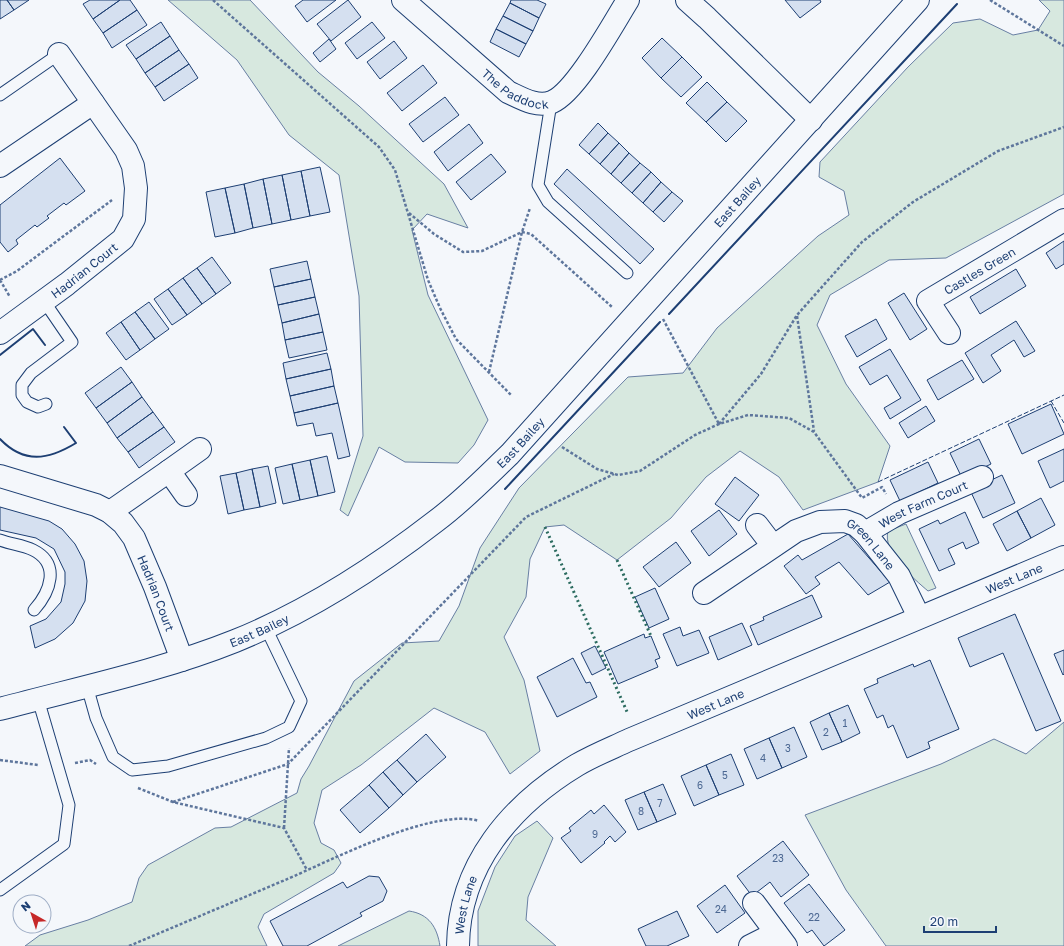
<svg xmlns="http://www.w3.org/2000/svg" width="1064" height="946" font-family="'Golos Text',sans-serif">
<rect width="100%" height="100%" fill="#f4f7fb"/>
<path fill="#d7e8df" stroke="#687fa3" d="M168 0H250L318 72 359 106 444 184 468 228 427 214 412 230 428 295 488 420 474 445 458 463 405 462 379 447 348 516 340 510 363 436 359 296 339 175 289 135 237 60Z
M1039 0H1064V194L946 258 889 260 830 295 817 325 846 384 890 446 878 482 803 510 779 477 740 451 706 477 671 518 617 560 564 525 545 527 530 559 526 597 504 637 524 680 540 751 510 774 485 732 434 708 361 765 322 790 314 823 321 843 334 850 341 863 334 873 264 914 258 927 267 946H25L40 935 88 920 132 902 139 878 148 865 215 828 231 827 297 793 301 779 309 766 354 681 402 643 439 641 459 606 480 548 519 488 628 377 683 373 717 328 818 236 849 215 844 191 819 177 820 162 908 67 953 23 980 19 1013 35 1038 30 1050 11Z
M906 524 936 588 928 591C914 579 882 552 888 531Z
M1064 722V946H886L846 890 805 815 941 764 994 739 1026 754Z
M537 821 553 838 528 897 526 920 556 946H478V911L495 867 515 836Z
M409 911C429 914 437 927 440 946H338Z"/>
<path fill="#d5e0f0" stroke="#1d3f73" d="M0 0H7L14 10 0 19Z
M7 0H29L14 10Z
M90 0H120L93 19 83 4Z
M120 0H130L137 10 103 33 93 19Z
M303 0H336L307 22 295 6Z
M348 0 361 17 331 41 317 24Z
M511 0H537L546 4 539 18 510 3Z
M785 0H820L821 2 800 18Z
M510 3 539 18 533 31 503 16Z
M137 10 147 25 112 48 103 33Z
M503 16 533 31 526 44 496 29Z
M161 22 170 36 136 59 126 45Z
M372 22 385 38 357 59 345 43Z
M496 29 526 44 519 57 490 42Z
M170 36 179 50 145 73 136 59Z
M662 38 682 57 661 78 642 58Z
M329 39 336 49 320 62 313 53Z
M394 41 407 58 380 79 367 62Z
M179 50 189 64 155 87 145 73Z
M682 57 702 77 681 97 661 78Z
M189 64 198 78 164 101 155 87Z
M423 65 437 83 402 111 387 93Z
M707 82 727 102 706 122 686 103Z
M445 97 459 115 423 142 409 124Z
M727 102 747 121 726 142 706 122Z
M598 123 608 133 589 154 579 145Z
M469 124 483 143 448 171 434 152Z
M608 133 619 143 600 164 589 154Z
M619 143 629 153 611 174 600 164Z
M629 153 640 163 621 183 611 174Z
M491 154 506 172 471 200 456 182Z
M60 158 85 191 66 205 64 203 47 216 49 218 37 227 35 225 16 240 18 244 8 252 0 242V205Z
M640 163 651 172 632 193 621 183Z
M320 167 330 212 310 216 301 171Z
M567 169 654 249 640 264 554 184Z
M301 171 310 216 291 220 282 175Z
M651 172 661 182 643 203 632 193Z
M282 175 291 220 272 224 263 179Z
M263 179 272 224 253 228 244 184Z
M661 182 672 192 653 212 643 203Z
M244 184 253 228 235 233 225 188Z
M225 188 235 233 215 237 206 192Z
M672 192 683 201 664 222 653 212Z
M1064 241V264L1056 269 1046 253Z
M212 257 231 283 216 294 197 268Z
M307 261 311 279 274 287 270 269Z
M197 268 216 294 202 304 183 278Z
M1016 269 1026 286 980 314 970 297Z
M183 278 202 304 187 315 168 289Z
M311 279 315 297 278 305 274 287Z
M168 289 187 315 172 325 154 299Z
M904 293 927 329 910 340 888 303Z
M315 297 319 314 282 323 278 305Z
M149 302 169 329 155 339 135 312Z
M135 312 155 339 140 350 121 322Z
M319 314 323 332 285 340 282 323Z
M876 319 887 339 857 357 845 336Z
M1016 321 1035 351 1024 357 1014 340 991 355 1001 371 983 383 965 353Z
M121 322 140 350 126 360 106 333Z
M323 332 327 350 289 358 285 340Z
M890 349 921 400 890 419 884 408 901 398 887 375 870 385 859 367Z
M327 353 331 369 286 379 283 363Z
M962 360 974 379 938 400 927 380Z
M121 367 132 382 96 408 85 393Z
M331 369 334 386 290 396 286 379Z
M132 382 142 397 107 423 96 408Z
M334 386 338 403 294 413 290 396Z
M142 397 153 412 117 438 107 423Z
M338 403 350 456 338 459 332 433 316 436 313 423 297 426 294 413Z
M1051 404 1064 434 1022 454 1008 424Z
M926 406 935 421 908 438 899 423Z
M153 412 164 427 128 452 117 438Z
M164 427 175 442 139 468 128 452Z
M979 439 991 464 962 478 950 453Z
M1064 449V481L1050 488 1038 461Z
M327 456 335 492 318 496 310 460Z
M310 460 318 496 300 500 292 464Z
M928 462 938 483 900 501 890 480Z
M292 464 300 500 283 504 275 468Z
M268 466 276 503 260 507 252 469Z
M252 469 260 507 244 510 236 473Z
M236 473 244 510 228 514 220 476Z
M1002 475 1015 503 983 518 970 490Z
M735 477 759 495 739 521 715 504Z
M1041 498 1055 525 1031 538 1017 511Z
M0 507 49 521 62 529 75 544 84 561 87 581 85 601 73 623 55 639 35 648 30 626 46 619 61 602 65 584V572L54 549 36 538 0 530Z
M719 510 737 534 709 556 691 531Z
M1017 511 1031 538 1007 551 993 524Z
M965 512 979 543 966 549 963 542 948 549 955 564 939 571 919 529 938 520 940 524Z
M848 534 890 582 868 595 839 562 815 577 820 584 806 594 784 566 798 555 802 560Z
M676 542 691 563 659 587 643 567Z
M655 588 669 619 649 628 635 597Z
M812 595 822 617 758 645 750 626 764 620 763 617Z
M1015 614 1061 721 1036 731 1003 653 970 667 958 638Z
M742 623 752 645 718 660 709 637Z
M680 627 683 636 699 630 709 653 677 666 663 634Z
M644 634 645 638 651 636 660 658 655 660 658 667 618 684 604 652Z
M595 646 606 668 592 675 581 653Z
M1064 650V674L1063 675 1054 654Z
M573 658 586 683 590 682 597 697 557 717 537 677Z
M930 660 959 729 928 742 930 748 907 758 893 725 888 728 883 715 877 718 864 689 878 683 877 679 913 664 914 667Z
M848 705 860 733 842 742 829 713Z
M829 713 842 742 822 750 810 722Z
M794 727 807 757 782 768 769 738Z
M426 734 446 757 417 782 397 760Z
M769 738 782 768 757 779 744 749Z
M731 754 744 785 719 795 706 765Z
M397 760 417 782 403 795 383 772Z
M706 765 719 795 694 806 681 776Z
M383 772 403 795 389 808 369 785Z
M663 784 676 814 657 822 644 792Z
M369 785 389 808 360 833 340 810Z
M644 792 657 822 638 830 625 800Z
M604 805 626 832 615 842 610 836 604 842 605 843 581 863 561 838 571 831 569 828 591 810 594 814Z
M783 841 809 875 781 897 770 882 752 896 737 876Z
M369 876 379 877 387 891 383 901 360 913 362 916 307 946H283L270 921 343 882 347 888Z
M809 884 845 930 824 946 812 930 807 933 784 903Z
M725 885 745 913 717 933 697 906Z
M677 911 689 936 667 946H646L638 929Z"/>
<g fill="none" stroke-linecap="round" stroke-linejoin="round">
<defs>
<path id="service" d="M0 95 59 54
M551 103 538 185 548 202 627 273
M44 301 72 342 31 373 22 385V395L27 402 38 407 46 404
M0 540C10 544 23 545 33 550 61 564 50 592 34 610
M87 686 96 718 113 757 132 770 168 766 266 738 289 727 301 701 266 628
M0 890 64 844 69 805 38 699"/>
<g id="minor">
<path id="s1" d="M403 0 508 92C521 98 537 108 552 102 576 92 613 24 628 0"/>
<path d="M687 0 707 18 811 120"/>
<path d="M0 166 93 103"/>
<path id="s2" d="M0 333 67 284 123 239 134 219 136 188 133 166 126 150 59 54"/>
<path id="s3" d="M949 333 928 301 1064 220"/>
<path id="s4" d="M0 476 96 505 110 512 123 523 134 538 155 587 182 660"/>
<path d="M186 495 169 471 200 449"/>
<path d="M110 512 169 471"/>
<path d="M757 525 773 546"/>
<path id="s5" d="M865 533 899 513 982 477"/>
<path id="s6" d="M704 593 796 531 820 522 845 521 856 525 865 533 899 576 919 617"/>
<path d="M754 903 786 946"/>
<path d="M750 946 776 933"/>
</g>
<g id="tertiary">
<path id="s7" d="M0 709C78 688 160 671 235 641 307 612 374 569 436 521 463 501 486 477 510 454L918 0"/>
<path id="s8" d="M458 946C459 865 511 805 577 765 594 755 612 748 629 740L1064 557"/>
</g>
</defs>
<use href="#service" stroke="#1d3f73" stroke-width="13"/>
<use href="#minor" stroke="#1d3f73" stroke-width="24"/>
<use href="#tertiary" stroke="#1d3f73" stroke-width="24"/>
<path stroke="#5e769c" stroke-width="2.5" stroke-dasharray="3 2" stroke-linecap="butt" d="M213 0 379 147 395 170 428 280 440 308 456 339 512 396
M990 0 1064 46
M409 213 434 234 463 252 482 251 522 232 531 234 612 307
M0 280 17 271 112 200
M0 280 10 297
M797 316 814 431
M663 319 719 424
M489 372 522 232 530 208
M719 424 761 374 797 315 862 242 913 202 998 151 1064 127
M562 447 597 469 618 475 640 471 695 435 719 424 748 415 789 418 814 432 862 498 882 487 886 494
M0 760 38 765
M75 763 90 760 96 764
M138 788 173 802 284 828 307 870
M173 802 288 764 526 517 614 474
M284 828 289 748
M129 946C181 924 233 902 285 880 330 861 433 807 479 821"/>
<use href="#service" stroke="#f4f7fb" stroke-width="11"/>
<use href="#minor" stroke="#f4f7fb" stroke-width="22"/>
<use href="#tertiary" stroke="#f4f7fb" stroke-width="22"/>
<path stroke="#2c6c60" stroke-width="3" stroke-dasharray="2 3" stroke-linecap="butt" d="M545 527 628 714
M617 560 651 636"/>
<path stroke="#1d3f73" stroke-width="1" stroke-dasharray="5 2" stroke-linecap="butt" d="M1051 401 1064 423
M878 482 1064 395"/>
<path stroke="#1d3f73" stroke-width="2" d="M669 314 957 4
M0 355 33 329 45 345
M0 439C24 464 48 460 76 443L64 427
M505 489 660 322"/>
</g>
<g text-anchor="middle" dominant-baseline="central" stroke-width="3" stroke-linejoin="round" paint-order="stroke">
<g font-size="10" fill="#4b6792">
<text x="845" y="723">1</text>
<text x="826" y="732">2</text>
<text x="788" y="748">3</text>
<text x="763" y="758">4</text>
<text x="725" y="775">5</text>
<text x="700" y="785">6</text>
<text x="660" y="803">7</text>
<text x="641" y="811">8</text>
<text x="595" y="834">9</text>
<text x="778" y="858">23</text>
<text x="721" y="909">24</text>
<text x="814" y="917">22</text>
</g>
<g font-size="12" fill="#1d3f73" stroke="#f4f7fb">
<text stroke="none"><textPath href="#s1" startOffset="145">The Paddock</textPath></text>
<text stroke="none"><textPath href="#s7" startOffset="919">East Bailey</textPath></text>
<text stroke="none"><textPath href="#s2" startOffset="105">Hadrian Court</textPath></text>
<text stroke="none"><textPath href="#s3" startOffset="98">Castles Green</textPath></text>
<text stroke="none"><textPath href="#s7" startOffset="595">East Bailey</textPath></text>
<text stroke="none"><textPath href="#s5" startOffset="65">West Farm Court</textPath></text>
<text stroke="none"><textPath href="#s6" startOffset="197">Green Lane</textPath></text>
<text stroke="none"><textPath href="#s8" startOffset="702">West Lane</textPath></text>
<text stroke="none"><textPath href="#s4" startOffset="211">Hadrian Court</textPath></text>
<text stroke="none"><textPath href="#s7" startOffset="271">East Bailey</textPath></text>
<text stroke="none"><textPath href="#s8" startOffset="378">West Lane</textPath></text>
<text stroke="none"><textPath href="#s8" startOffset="42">West Lane</textPath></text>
</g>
</g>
<g transform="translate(32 914) rotate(321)"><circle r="19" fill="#f4f7fb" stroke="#9eadc5"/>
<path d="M0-3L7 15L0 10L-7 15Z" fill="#c62828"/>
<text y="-6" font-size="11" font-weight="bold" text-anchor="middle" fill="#1d3f73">N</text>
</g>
<path d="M924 926v6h72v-6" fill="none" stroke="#1d3f73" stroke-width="2"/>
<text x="930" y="926" font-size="12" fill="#1d3f73" stroke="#f4f7fb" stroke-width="3" paint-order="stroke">20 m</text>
</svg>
